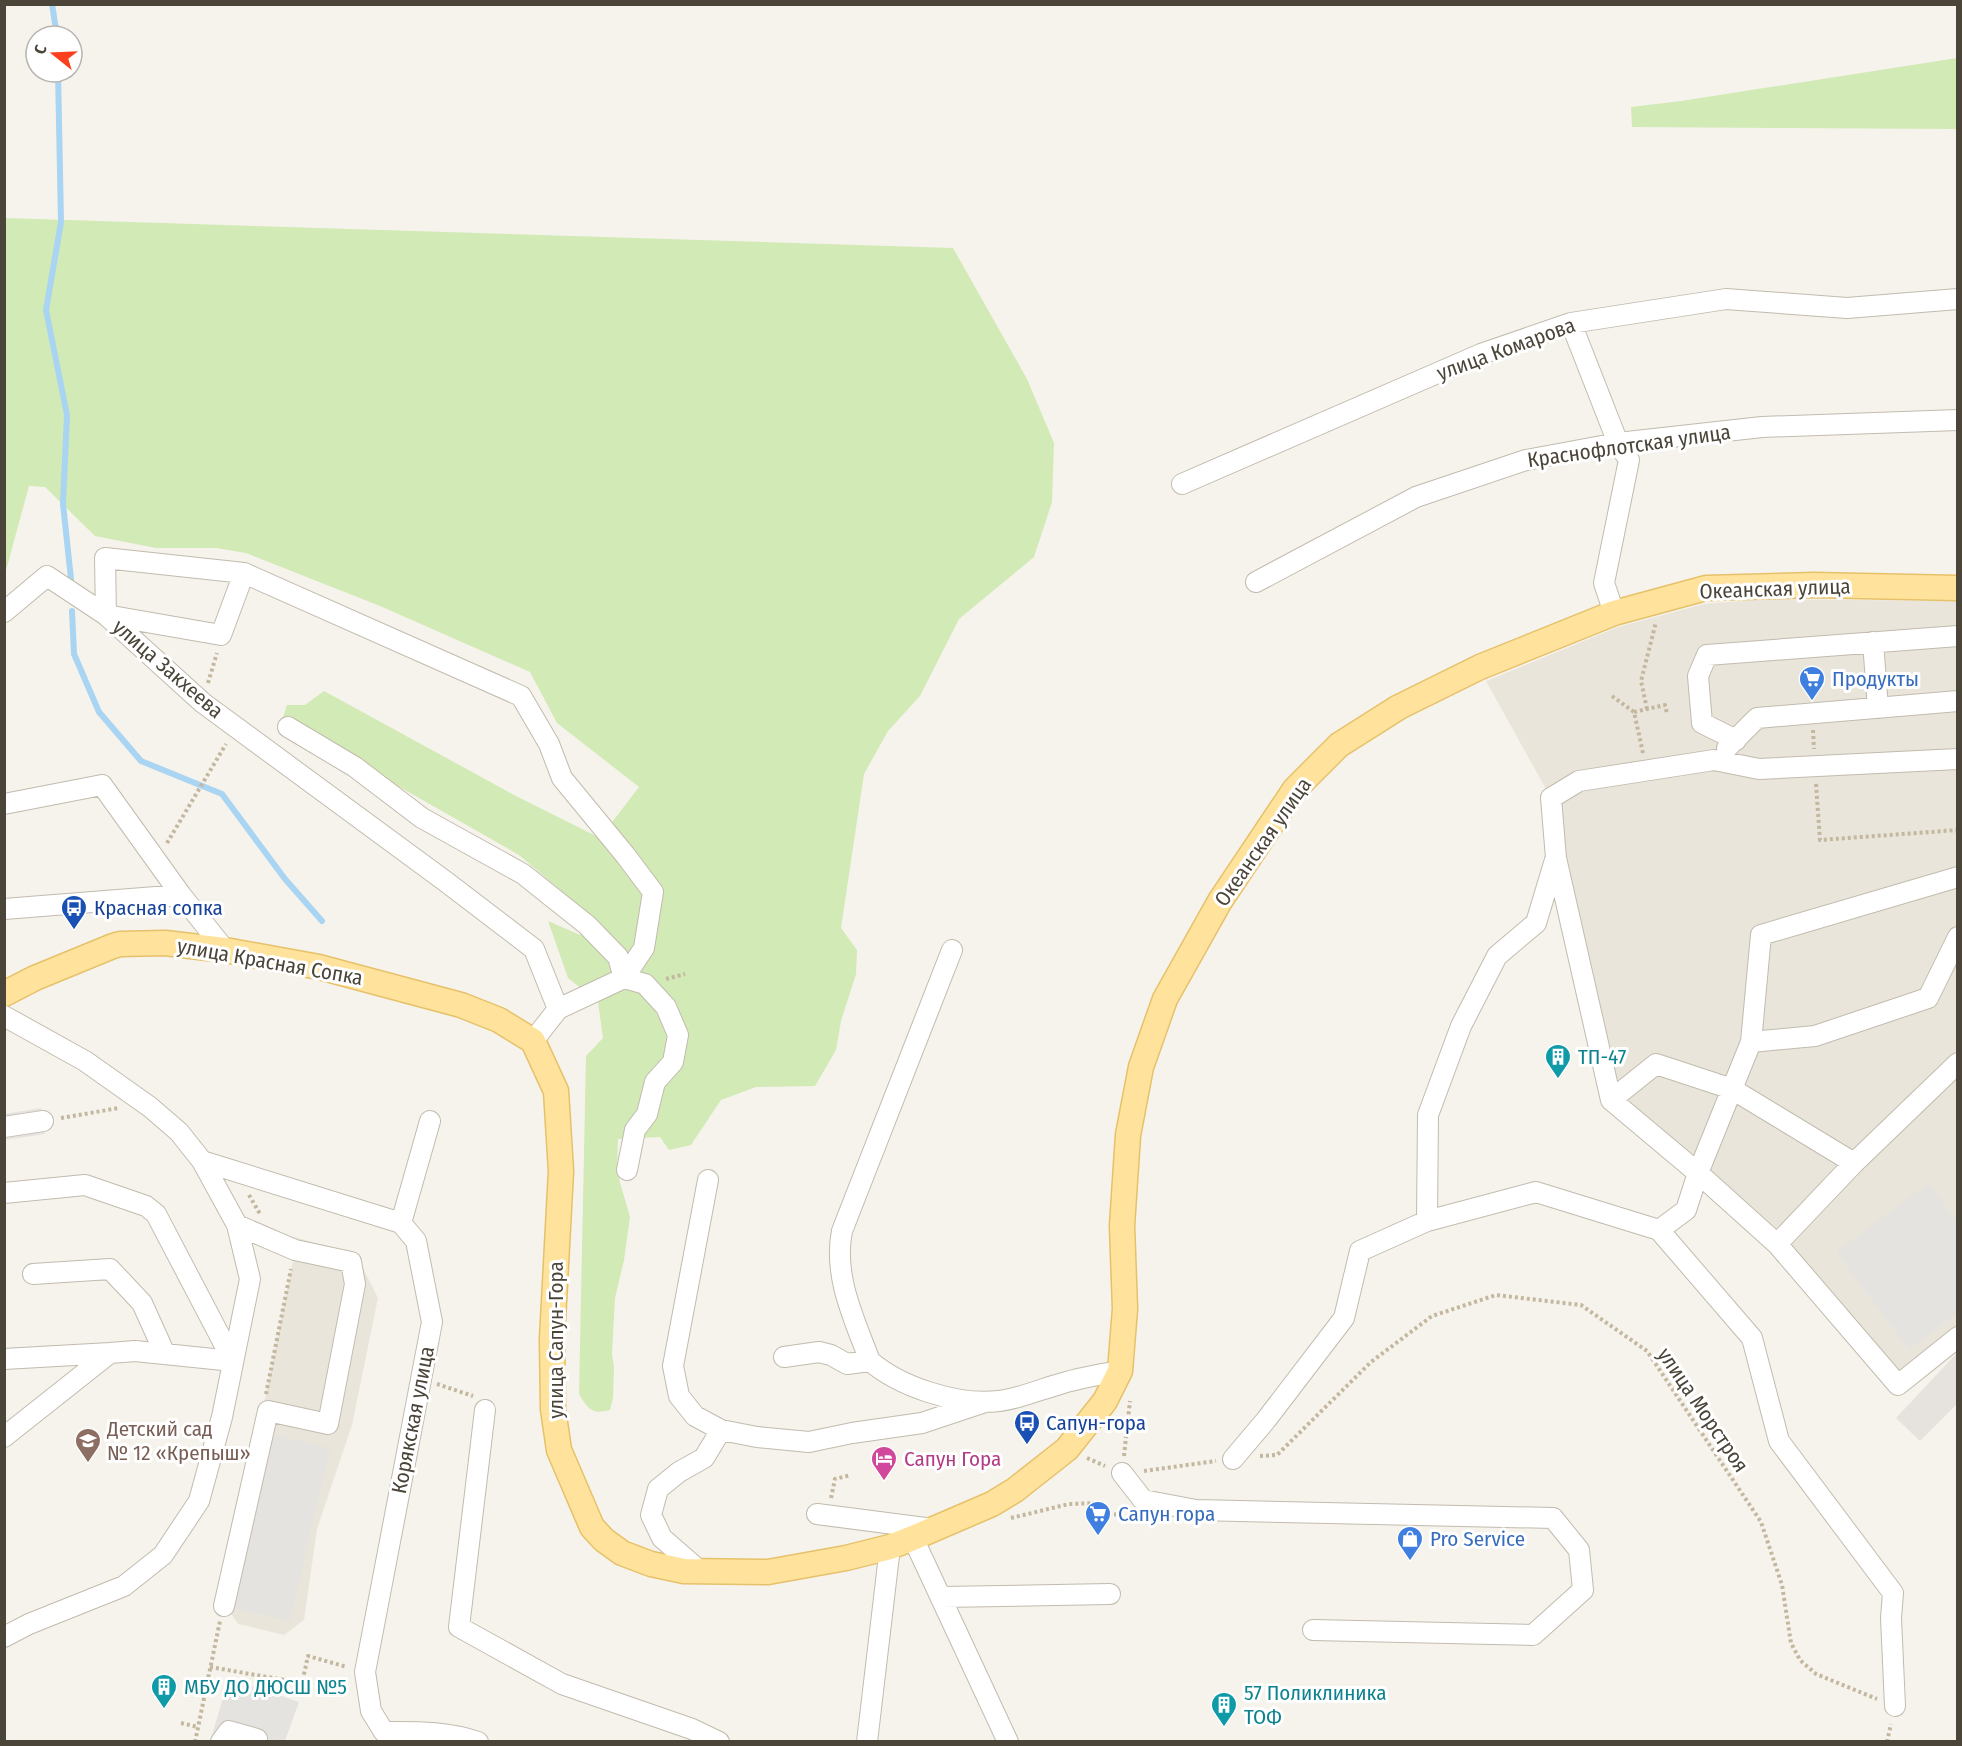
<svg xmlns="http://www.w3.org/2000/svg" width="1962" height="1746" font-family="'Fira Sans Condensed',sans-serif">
<rect width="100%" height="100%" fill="#f6f3ec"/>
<path fill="#eae5da" d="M1765 599 1957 601V1337L1898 1385 1777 1244 1611 1100 1551 798 1486 681 1618 627 1704 604Z
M287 1235 356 1254 378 1298 352 1425 317 1529 304 1620 284 1635 238 1624 230 1612 264 1404 295 1250Z"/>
<path fill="#e6e2dd" d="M1957 1353V1404L1920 1441 1896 1418Z"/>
<path fill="#d2eab5" d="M1957 58V129L1632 127 1631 107 1681 101Z
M5 218 953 248 1027 379 1054 443 1052 502 1034 557 959 619 920 696 888 731 864 774 841 928 857 950 856 974 841 1021 836 1050 815 1086 756 1087 721 1100 691 1145 669 1150 660 1137 618 1139 617 1172 630 1217 624 1260 615 1298 612 1354 614 1367 613 1398 610 1410C592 1415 588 1409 579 1394L586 1056 603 1038 598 1002 568 978 548 921 580 935 592 917 519 855 282 720 287 705H305L324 691 516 796 600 838 639 787 557 723 530 672 380 606 246 553 216 548H156L95 536 45 487 29 486 5 574Z"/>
<path fill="#e5e3e0" d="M41 1108 45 1134 5 1140V1114Z
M1929 1183 1957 1222V1313L1909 1350 1836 1252Z
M261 1432 330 1448 290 1621 220 1605Z
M229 1678 299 1702 285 1741 208 1742 211 1738Z"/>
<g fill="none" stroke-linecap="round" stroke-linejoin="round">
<path stroke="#a9d4f2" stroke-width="6" d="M52 4 57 36
M58 72 61 222 46 310 67 415 63 504 71 579
M72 611 74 654 99 712 141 761 222 794 285 879 322 921"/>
<defs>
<path id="minor" d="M1571 323 1618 443 1629 460 1604 583 1614 613
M1182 484 1481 354 1571 323 1726 299 1847 308 1958 299
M1256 582 1416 497 1526 460 1618 443 1762 427 1958 420
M4 612 47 576 106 615 221 635 244 573
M1873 642 1878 708
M288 727 355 767 422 818 523 874 587 925 618 957 624 978 645 984 666 1007 678 1035 673 1062 655 1082 647 1114 635 1130 627 1170
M1736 740 1702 723 1698 676 1707 655 1958 636
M1727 748 1757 718 1958 701
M1958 759 1759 769 1714 760 1579 781 1551 798 1556 858 1611 1100 1698 1173 1777 1244 1898 1385 1958 1337
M4 804 102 785 181 895 225 950
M4 909 181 895
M4 1016 85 1061 150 1107 179 1132 202 1161 237 1225 250 1279 222 1417 199 1501 163 1555 124 1586 29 1624 4 1637
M533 1041 558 1009 534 949 445 881 203 703 106 615 105 558 244 573 521 696 549 744 562 778 626 856 653 892 644 948 624 978 558 1009
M1751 1042 1815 1036 1928 998 1958 937
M1611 1100 1656 1064 1732 1089 1854 1163
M4 1127 43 1121
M202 1161 401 1223 416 1241 432 1322 365 1672 371 1711 384 1732C416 1732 447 1731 478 1742
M708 1180 673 1366 679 1396 695 1416 721 1430 757 1437 809 1442 852 1433 922 1423 985 1402
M4 1193 85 1185 146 1206 156 1214 233 1361 135 1351 110 1353 4 1437
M1427 1221 1428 1115 1461 1026 1497 956 1536 923 1555 860
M401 1223 430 1121
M1777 1244 1854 1163 1958 1063
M33 1274 110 1269 142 1303 165 1354
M784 1357 819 1352 831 1355 847 1364 870 1361C900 1387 958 1406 999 1401 1018 1399 1038 1390 1057 1385 1077 1378 1098 1375 1120 1371
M4 1359 110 1353
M870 1361C854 1319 833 1276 842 1231L952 950
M485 1410 459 1627 562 1684 692 1729 719 1742
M1233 1459 1266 1420 1344 1318 1360 1251 1427 1221 1536 1192 1659 1230
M1122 1473 1143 1500 1196 1510 1553 1518 1579 1550 1583 1590 1533 1635 1313 1630
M817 1514 933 1529
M913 1538 1008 1742
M701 1572 662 1538 651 1515 658 1489 679 1472 704 1458 721 1430
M942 1597 1110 1594
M224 1606 268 1411 328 1424 355 1284 351 1262 295 1250 237 1225
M1895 1706 1891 1618 1893 1593 1779 1441 1752 1338 1659 1230 1686 1210 1698 1173 1751 1042 1761 935 1958 877
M221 1742 229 1731 257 1739
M867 1742 890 1547"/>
<path id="major" d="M4 994 35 978 113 946 120 944 165 943 225 950 319 967 461 1005 499 1020 533 1041 556 1091 561 1171 552 1339 553 1409 559 1450 592 1527 604 1540 622 1553 651 1564 684 1571 768 1572 846 1558 890 1547 913 1538 992 1504 1015 1490 1067 1449 1105 1401 1120 1371 1125 1309 1122 1226 1128 1135 1141 1067 1165 999 1220 901 1295 789 1339 745 1399 707 1480 667 1614 613 1706 588 1814 585 1958 588"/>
</defs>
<use href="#minor" stroke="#c2bbae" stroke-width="22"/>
<use href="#major" stroke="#e6c16a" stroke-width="27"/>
<path stroke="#c4b79f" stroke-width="4" stroke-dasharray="3 3" stroke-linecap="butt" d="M208 683 217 653
M1612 696 1634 712
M1647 709 1641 681 1656 622
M1813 730 1814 749
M1643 753 1634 712 1665 705 1667 714
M1816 784 1820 840 1958 830
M167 843 226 744
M666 979 685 974
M61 1118 119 1108
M249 1195 260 1214
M437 1384 473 1396
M266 1394 291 1269
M1124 1456 1130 1401
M1260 1456 1277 1455 1371 1362 1432 1316 1496 1295 1581 1305 1647 1351 1761 1522 1782 1585 1791 1643 1800 1660 1816 1674 1877 1699
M1087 1458 1105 1466
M1144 1471 1216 1461
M831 1498 835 1479 851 1475
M1102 1515 1123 1514
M1011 1518 1069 1504 1101 1503 1102 1515H1091
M210 1667 302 1683 308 1656 347 1667
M181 1723 198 1727
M195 1742 220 1621
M1887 1742 1891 1724"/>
<use href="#minor" stroke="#fff" stroke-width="20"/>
<use href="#major" stroke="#ffe39c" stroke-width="24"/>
</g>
<defs>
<symbol id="supermarket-pin" viewBox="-11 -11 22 30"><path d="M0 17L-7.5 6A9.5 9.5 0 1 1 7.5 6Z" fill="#3f7fe0" stroke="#fff"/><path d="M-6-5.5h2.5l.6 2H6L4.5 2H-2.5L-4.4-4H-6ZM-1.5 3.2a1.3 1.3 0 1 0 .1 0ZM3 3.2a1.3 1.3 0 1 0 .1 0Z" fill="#fff"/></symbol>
<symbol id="bus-pin" viewBox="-11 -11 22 30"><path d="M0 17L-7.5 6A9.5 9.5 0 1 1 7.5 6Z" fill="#1a4fb4" stroke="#fff"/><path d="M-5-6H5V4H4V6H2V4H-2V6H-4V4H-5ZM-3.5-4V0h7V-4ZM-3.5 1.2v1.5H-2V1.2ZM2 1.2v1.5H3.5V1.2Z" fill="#fff"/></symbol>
<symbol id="building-pin" viewBox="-11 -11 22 30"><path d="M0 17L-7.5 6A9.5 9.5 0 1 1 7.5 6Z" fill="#0f9aa8" stroke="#fff"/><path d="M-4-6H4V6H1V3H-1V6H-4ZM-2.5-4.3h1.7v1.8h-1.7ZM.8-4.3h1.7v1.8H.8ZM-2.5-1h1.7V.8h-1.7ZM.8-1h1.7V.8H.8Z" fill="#fff"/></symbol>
<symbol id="school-pin" viewBox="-11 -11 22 30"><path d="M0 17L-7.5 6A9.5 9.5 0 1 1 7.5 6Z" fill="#8d6e63" stroke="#fff"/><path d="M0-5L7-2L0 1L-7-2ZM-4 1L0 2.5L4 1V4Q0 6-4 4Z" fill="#fff"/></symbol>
<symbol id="hotel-pin" viewBox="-11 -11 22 30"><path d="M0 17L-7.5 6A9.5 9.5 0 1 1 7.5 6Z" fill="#d1479c" stroke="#fff"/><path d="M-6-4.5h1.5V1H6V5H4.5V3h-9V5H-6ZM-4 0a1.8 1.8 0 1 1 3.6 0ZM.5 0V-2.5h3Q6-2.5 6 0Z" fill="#fff"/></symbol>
<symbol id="shop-pin" viewBox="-11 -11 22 30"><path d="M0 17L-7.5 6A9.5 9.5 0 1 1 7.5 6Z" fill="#3f7fe0" stroke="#fff"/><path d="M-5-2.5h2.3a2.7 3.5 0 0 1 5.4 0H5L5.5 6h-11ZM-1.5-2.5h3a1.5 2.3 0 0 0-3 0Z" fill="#fff"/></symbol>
</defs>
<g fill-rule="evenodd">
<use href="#supermarket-pin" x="1797" y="664" width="30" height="40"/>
<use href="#bus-pin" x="59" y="893" width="30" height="40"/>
<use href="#building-pin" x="1543" y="1042" width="30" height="40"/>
<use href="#bus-pin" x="1012" y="1408" width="30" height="40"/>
<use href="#school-pin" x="73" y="1426" width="30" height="40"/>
<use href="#hotel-pin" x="869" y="1444" width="30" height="40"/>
<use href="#supermarket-pin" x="1083" y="1499" width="30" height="40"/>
<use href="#shop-pin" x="1395" y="1524" width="30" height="40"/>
<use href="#building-pin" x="149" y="1672" width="30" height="40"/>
<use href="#building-pin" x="1209" y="1690" width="30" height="40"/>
</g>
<g text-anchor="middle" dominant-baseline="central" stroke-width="6" stroke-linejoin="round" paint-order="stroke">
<g font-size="21" fill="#4b4439" stroke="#fff">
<text transform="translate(1506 349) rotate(-20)">улица Комарова</text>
<text transform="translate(1629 446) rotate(-8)">Краснофлотская улица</text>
<text transform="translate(1775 589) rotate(-2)">Океанская улица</text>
<text transform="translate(168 669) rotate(41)">улица Закхеева</text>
<text transform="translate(1263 842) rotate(-55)">Океанская улица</text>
<text transform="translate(270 962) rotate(10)">улица Красная Сопка</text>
<text transform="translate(556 1340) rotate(-90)">улица Сапун-Гора</text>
<text transform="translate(1703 1410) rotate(56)">улица Морстроя</text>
<text transform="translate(413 1420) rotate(-79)">Корякская улица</text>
</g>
<g font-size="21" fill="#366cbe" stroke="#fff" text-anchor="start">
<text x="1832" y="679">Продукты</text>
<text x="1118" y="1514">Сапун гора</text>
<text x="1430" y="1539">Pro Service</text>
</g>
<g font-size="21" fill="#164399" stroke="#fff" text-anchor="start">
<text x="94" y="908">Красная сопка</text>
<text x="1046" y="1423">Сапун-гора</text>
</g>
<g font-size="21" fill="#0d838f" stroke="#fff" text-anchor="start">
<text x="1578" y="1057">ТП-47</text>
<text x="184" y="1687">МБУ ДО ДЮСШ №5</text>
<text x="1244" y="1693">57 Поликлиника<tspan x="1244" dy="24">ТОФ</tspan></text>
</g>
<g font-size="21" fill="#785e54" stroke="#fff" text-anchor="start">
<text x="107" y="1429">Детский сад<tspan x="107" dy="24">№ 12 «Крепыш»</tspan></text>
</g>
<g font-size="21" fill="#b23c85" stroke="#fff" text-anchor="start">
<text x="904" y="1459">Сапун Гора</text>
</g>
</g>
<rect width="1962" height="1746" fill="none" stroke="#4b4439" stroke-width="12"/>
<g transform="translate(54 54) rotate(288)"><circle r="28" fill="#ffffff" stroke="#b7b4b0" stroke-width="1.5"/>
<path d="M0-4.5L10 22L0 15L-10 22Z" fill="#fc3f1d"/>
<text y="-9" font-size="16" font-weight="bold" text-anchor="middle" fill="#4b4439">С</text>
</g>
</svg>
